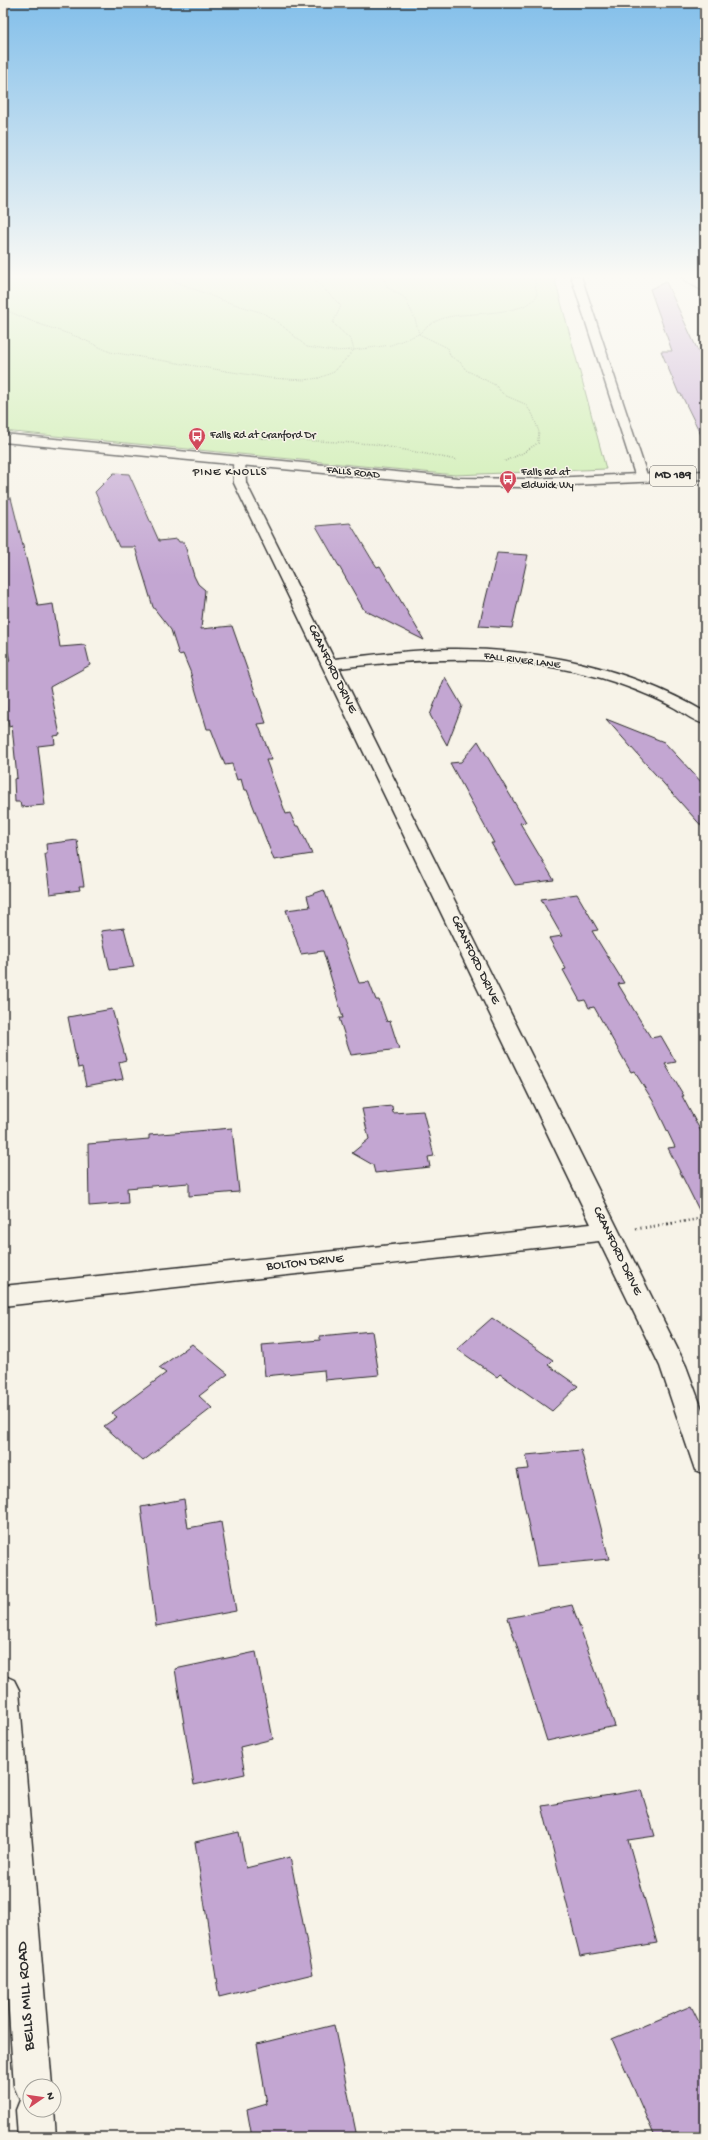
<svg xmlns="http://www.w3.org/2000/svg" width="708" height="2140" font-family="'Gochi Hand',sans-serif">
<rect width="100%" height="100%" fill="#f7f3e8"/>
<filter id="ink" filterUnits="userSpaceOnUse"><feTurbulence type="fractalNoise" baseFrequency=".025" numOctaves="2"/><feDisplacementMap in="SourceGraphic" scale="8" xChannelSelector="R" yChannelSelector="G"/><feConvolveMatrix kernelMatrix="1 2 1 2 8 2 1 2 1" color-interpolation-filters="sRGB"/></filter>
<g filter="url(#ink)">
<path fill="#c6eca6" stroke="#788c68" d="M3 276H554L606 469 455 475 3 431Z"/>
<path fill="#c3a6d2" stroke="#2b2b2b" d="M666 282 705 366V443L681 394H679L661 351H672L650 289Z
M114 473 129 474 159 541 177 539 179 542H184L194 576 198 584 205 590 201 629 232 626 266 723 258 724 272 760H266L286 814 290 813 296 826H299L312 854 274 860 247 790H244L241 779 237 780 232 764 225 765 211 729H207L190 671 183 654 179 655 171 630 153 607 135 547H119L95 492Z
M11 498 38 606 53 604 60 647 85 645 90 665 50 687 60 735 54 736 55 744 38 746 45 805 21 807 20 802H15L14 779 17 778 12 726 9 727 3 689V662L10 661 3 633V499Z
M350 523 371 558 377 567 380 566 424 640 364 610 316 526Z
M497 553 528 555 512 628 479 626Z
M445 677 462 706 447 745 430 715Z
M606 719 664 742 705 786V830Z
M478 741 526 822 520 823 554 880 515 885 491 843H494L450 763 461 762Z
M77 840 84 886H79L80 890 50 894 45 854H47L46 844Z
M324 890 359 983 369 982 376 1000H379L387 1022 390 1021 399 1049 351 1055 339 1018H343L323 951 301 954 286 910 310 907 307 896Z
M577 894 598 930 592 931 624 983 618 984 651 1038 661 1036 676 1062 665 1064 684 1096H682L705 1139V1222L668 1148 675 1147 653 1101 634 1071 631 1072 594 1007 589 1008 585 1000 580 1001 563 970 566 969 549 938 562 936 541 899Z
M124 928 134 967 110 970 101 931Z
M112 1009 126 1060 119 1062 123 1079 86 1086 82 1067 78 1068 68 1017Z
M392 1106 393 1113 423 1111 434 1156 428 1157 430 1167 375 1173 373 1165 352 1153 369 1139 362 1109Z
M232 1128 239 1192 189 1196V1183L127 1188 128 1203 89 1206 88 1144 149 1139V1135Z
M492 1318 553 1360 548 1365 578 1386 552 1411 500 1374 497 1377 457 1349Z
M372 1331 379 1375 325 1380 324 1370 265 1376 262 1345 320 1340V1336Z
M192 1344 228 1374 199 1396 212 1408 143 1461 104 1426 117 1417 112 1413 166 1373 159 1368Z
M581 1450 609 1559 537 1566 517 1470 529 1469 526 1455Z
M184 1499 188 1528 221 1522 236 1611 156 1626 141 1507Z
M572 1605 615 1726 547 1741 508 1618Z
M256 1652 273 1739 240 1747 245 1774 194 1785 175 1669Z
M641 1790 655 1836 628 1840 657 1943 580 1956 542 1806Z
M239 1832 246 1868 290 1857 313 1974 219 1997 195 1842Z
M691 2006 705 2034V2137H655L612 2039Z
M334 2025 357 2137H252L247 2110 267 2104 257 2044Z"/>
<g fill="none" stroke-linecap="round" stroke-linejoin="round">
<defs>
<path id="street" d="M571 276H581L648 478 647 481H637L636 478Z
M682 276H692L705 285V292L686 281Z
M239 457 245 461 246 483 334 659C372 655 410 650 449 649 537 648 628 667 705 712V724C693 721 684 713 673 707 655 697 634 689 614 682 524 653 432 657 339 668L686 1366 705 1417V1474L695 1470 660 1366 599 1241 3 1306V1286L591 1224 234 483 233 461Z"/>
<path id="secondary" d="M3 1675 14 1680 19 1690 52 2086H30V2110H54L56 2137H18L16 2110 20 2100 14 2086 3 1922Z"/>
<path id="primary" d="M3 434 458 478 528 479 705 471V479L528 487 458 486 3 442Z"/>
</defs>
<use href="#street" stroke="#2b2b2b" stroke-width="3"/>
<use href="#secondary" stroke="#2b2b2b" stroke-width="3"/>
<use href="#primary" stroke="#2b2b2b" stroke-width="3"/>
<path stroke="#2b2b2b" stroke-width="1" stroke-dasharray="0.5 1.5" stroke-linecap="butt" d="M162 276 221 300 263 313 279 323 307 347 333 351 353 350
M311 276 341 306 333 323 351 340 354 350 391 345 419 334 415 319 405 298 387 287 383 276
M534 276 537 295C528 316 468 312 448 317 436 320 428 325 419 334L448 348 450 356 460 362 466 370 495 385 504 395 525 404 533 415 539 432 538 439
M3 309 36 323 78 337 110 352 269 378 304 380 319 378 334 372 354 350
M221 435 274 439"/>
<path stroke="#2b2b2b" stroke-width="1.5" stroke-dasharray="0.5 2" stroke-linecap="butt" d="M261 438 374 444 457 460
M505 461 521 454 538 443V438"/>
<path stroke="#2b2b2b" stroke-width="2.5" stroke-dasharray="1 3" stroke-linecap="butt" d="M668 1224 705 1218"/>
<path stroke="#2b2b2b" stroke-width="3" stroke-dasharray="1 3.5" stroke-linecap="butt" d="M636 1229 674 1223"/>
<use href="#street" fill="#f7f3e8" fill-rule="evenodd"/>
<use href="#secondary" fill="#f7f3e8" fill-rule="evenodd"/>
<use href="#primary" fill="#f7f3e8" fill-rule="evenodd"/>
</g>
</g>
<linearGradient id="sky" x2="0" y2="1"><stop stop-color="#83bfea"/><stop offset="0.48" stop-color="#fbfaf5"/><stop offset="1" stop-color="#fbfaf5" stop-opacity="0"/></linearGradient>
<rect width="708" height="576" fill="url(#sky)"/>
<defs>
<symbol id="bus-pin" viewBox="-11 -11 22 30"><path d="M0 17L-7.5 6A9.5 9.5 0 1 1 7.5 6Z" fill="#d1495b" stroke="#f7f3e8"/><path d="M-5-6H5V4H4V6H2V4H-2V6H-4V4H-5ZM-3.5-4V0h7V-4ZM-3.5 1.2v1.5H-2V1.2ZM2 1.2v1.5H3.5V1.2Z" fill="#fff"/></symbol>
</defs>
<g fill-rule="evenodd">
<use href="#bus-pin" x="187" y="426" width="20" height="27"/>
<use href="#bus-pin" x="498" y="469" width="20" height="27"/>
</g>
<g text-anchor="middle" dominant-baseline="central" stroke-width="3" stroke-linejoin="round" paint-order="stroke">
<g font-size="11" fill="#2b2b2b" stroke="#f7f3e8" text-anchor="start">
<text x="210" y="436">Falls Rd at Cranford Dr</text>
<text x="521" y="473">Falls Rd at<tspan x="521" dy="13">Eldwick Wy</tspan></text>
</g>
<g font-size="11" fill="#2b2b2b" stroke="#f7f3e8">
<text transform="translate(353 473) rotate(6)">FALLS ROAD</text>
<text transform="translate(522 661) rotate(7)">FALL RIVER LANE</text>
</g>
<g font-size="12" letter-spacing="1" fill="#2b2b2b" stroke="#f7f3e8">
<text x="230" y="473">PINE KNOLLS</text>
</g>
<rect fill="#f7f3e8" stroke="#686764" stroke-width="1" x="650" y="466" width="46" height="20" rx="3"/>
<g font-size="12" font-weight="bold" fill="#2b2b2b">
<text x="673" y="476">MD 189</text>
</g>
<g font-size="13" fill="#2b2b2b" stroke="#f7f3e8">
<text transform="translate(332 669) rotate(64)">CRANFORD DRIVE</text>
<text transform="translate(475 960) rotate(64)">CRANFORD DRIVE</text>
<text transform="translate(617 1251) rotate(64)">CRANFORD DRIVE</text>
<text transform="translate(305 1263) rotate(-6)">BOLTON DRIVE</text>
</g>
<g font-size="16" fill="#2b2b2b" stroke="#f7f3e8">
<text transform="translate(27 1996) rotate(-94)">BELLS MILL ROAD</text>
</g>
</g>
<rect width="708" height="2140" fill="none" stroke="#f7f3e8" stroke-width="16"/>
<rect x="8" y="8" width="692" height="2124" fill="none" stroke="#2b2b2b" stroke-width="1.5" filter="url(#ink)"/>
<g transform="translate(42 2098) rotate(77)"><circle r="19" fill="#f7f3e8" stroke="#a5a39c"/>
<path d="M0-3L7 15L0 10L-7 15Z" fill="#d1495b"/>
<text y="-6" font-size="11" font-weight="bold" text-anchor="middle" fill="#2b2b2b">N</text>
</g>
</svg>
